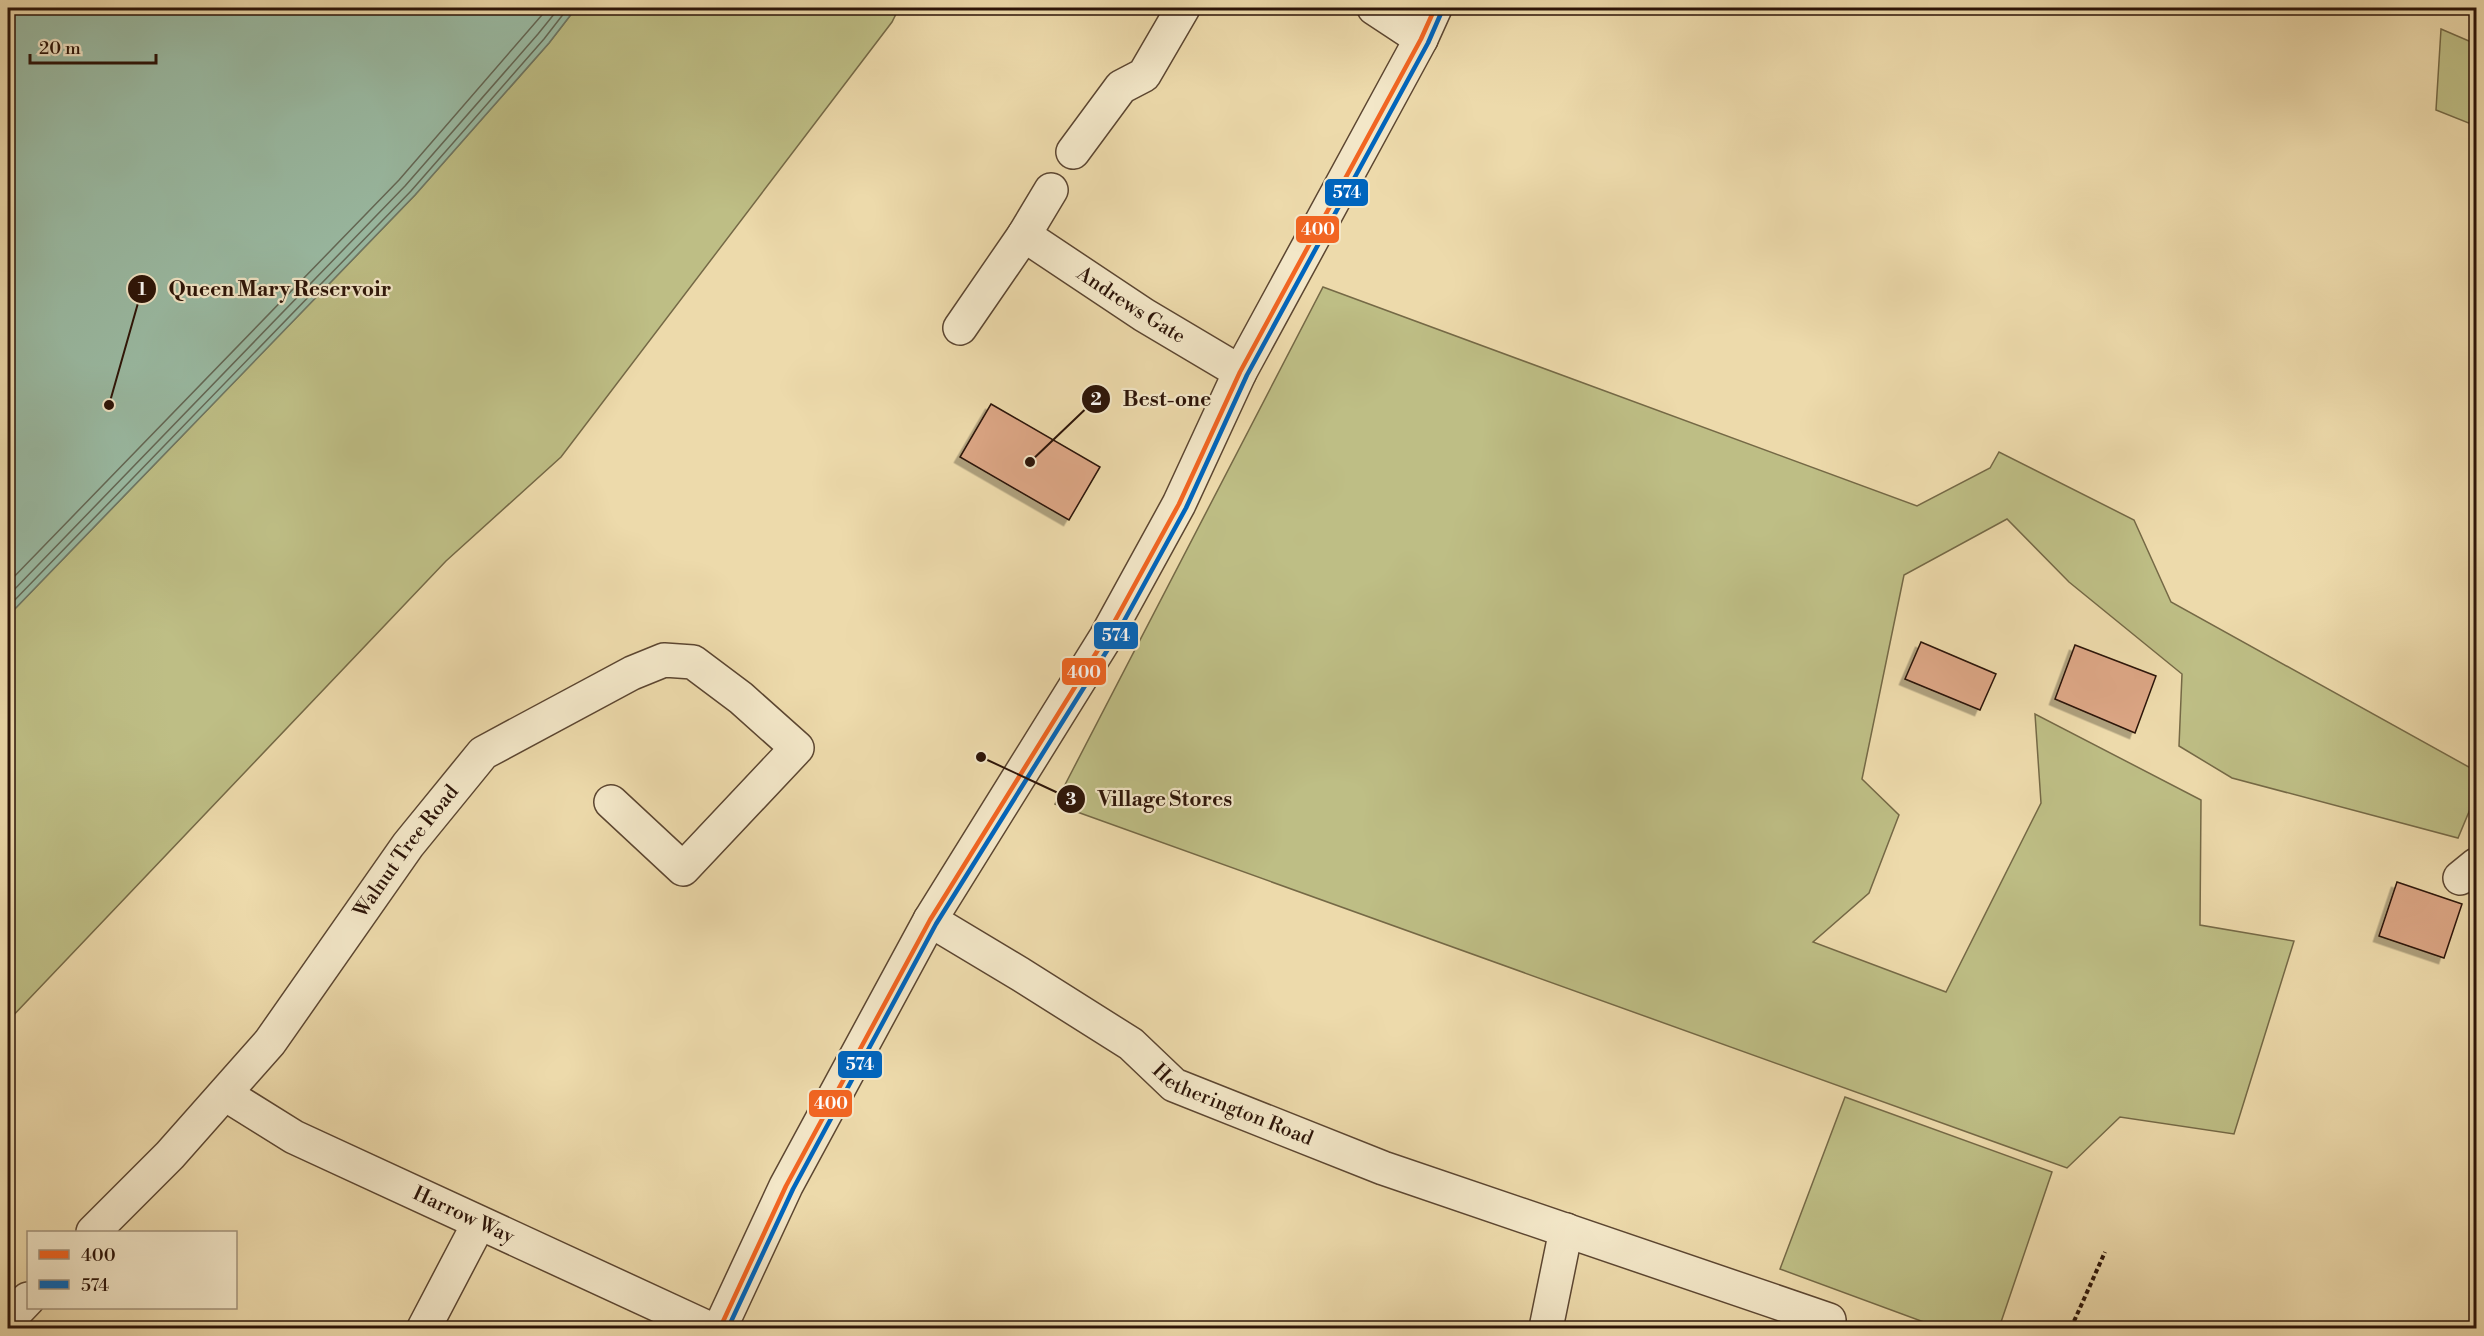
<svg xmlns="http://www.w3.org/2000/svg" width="2484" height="1336" font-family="'Libre Bodoni',serif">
<defs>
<filter id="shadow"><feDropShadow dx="-5.5" dy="5.5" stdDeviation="0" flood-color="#0004"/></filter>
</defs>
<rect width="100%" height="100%" fill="#eddaab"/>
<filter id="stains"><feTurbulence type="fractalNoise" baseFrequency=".00333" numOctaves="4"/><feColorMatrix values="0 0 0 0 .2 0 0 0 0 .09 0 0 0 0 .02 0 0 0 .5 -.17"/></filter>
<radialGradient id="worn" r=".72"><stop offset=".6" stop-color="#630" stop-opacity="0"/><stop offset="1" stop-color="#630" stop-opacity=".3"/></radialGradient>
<path fill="#bebe85" stroke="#756946" stroke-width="1.5" d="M576 8H899L892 22 561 457 446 561 8 1021V616L415 195 549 43Z
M2441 29 2476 44V126L2436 110Z
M1323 287 1917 506 1990 468 1999 452 2134 520 2171 602 2476 771V795L2458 838 2232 778 2179 746 2182 674 2069 582 2007 519 1904 575 1862 779 1899 815 1869 893 1813 942 1946 992 2041 803 2035 714 2201 800 2200 925 2294 941 2234 1134 2120 1117 2067 1168 1055 804Z
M1845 1097 2052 1172 1999 1328H1940L1780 1269Z"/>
<path fill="#9abba4" stroke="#6e7866" stroke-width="1.5" d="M8 8H576L549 43 415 195 8 616Z"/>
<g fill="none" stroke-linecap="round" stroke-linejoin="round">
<path stroke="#636856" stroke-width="1.5" d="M8 583 399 180 548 8
M8 596 405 186 538 34 559 8
M8 607 411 191 544 39 568 8"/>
</g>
<path fill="#dca685" stroke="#2c1408" stroke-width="1.5" filter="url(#shadow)" d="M991 404 1100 467 1069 520 960 457Z
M1921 642 1996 674 1980 710 1905 679Z
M2075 645 2156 676 2135 733 2055 699Z
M2397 882 2462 904 2444 958 2379 936Z"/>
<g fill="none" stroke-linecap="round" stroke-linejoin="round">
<defs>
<g id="minor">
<path d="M1374 8 1421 39"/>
<path d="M1073 152 1121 87 1144 75 1183 8"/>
<path id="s1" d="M1024 235 1144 315 1240 372"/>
<path d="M960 328 1024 235 1051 190"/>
<path d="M2460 878 2476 865"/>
<path id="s2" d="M930 920 1020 974 1131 1044 1174 1085 1383 1168 1829 1320 1825 1328"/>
<path id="s3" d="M225 1094 294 1137 708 1328"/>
<path id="s4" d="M93 1232 170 1155 270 1042 408 845 483 753 632 673 664 660 693 662 741 698 797 748 683 869 611 802"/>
<path d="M8 1320 28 1299"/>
<path d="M424 1328 479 1223"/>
<path d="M720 1328 786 1186 930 920 1106 637 1179 504 1240 372 1421 39 1435 8"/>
<path d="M1546 1328 1566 1230"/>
</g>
</defs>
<use href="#minor" stroke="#5c4631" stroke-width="36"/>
<path stroke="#2c1408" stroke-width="4" stroke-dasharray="4.5 3" stroke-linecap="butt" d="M1865 1327 1874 1328
M2071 1328 2105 1252"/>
<use href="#minor" stroke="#f3e7c8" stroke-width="33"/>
<defs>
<path id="bus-1" d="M720 1328 786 1186 930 920 1106 637 1179 504 1240 372 1421 39 1435 8"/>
<path id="bus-2" d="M728 1328 793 1189 936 924 1113 641 1186 508 1247 375 1428 43 1442 11"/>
</defs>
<use href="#bus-1" stroke="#f3e7c8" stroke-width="9"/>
<use href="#bus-2" stroke="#f3e7c8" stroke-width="9"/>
<use href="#bus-1" stroke="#f26522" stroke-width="4.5"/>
<use href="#bus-2" stroke="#0065bd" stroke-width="4.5"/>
</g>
<g text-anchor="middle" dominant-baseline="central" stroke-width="4.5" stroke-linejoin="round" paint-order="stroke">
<g font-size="20" fill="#2c1408" stroke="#f3e7c8">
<text stroke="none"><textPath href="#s1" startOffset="128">Andrews Gate</textPath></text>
<text stroke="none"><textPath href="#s4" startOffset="494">Walnut Tree Road</textPath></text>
<text stroke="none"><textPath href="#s2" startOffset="357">Hetherington Road</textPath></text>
<text stroke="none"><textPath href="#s3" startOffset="268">Harrow Way</textPath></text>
</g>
</g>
<path fill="none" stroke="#2c1408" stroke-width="2" d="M109 405L142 289M1030 462L1096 399M981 757L1071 799"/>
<g fill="#2c1408" stroke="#f3e7c8" stroke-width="2">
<circle cx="109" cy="405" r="6"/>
<circle cx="1030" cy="462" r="6"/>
<circle cx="981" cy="757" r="6"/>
<circle cx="142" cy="289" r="15"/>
<circle cx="1096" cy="399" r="15"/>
<circle cx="1071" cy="799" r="15"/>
</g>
<g font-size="18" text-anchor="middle" font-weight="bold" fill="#fff">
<text x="142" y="295">1</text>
<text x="1096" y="405">2</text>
<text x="1071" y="805">3</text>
</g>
<g font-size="21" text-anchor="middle" font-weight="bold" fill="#2c1408" stroke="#f3e7c8" stroke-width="4.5" stroke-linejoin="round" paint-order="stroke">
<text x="280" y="296">Queen Mary Reservoir</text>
<text x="1167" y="406">Best-one</text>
<text x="1165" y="806">Village Stores</text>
</g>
<g stroke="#f3e7c8" stroke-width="2">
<rect x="1324" y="178" width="45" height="29" rx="6" fill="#0065bd"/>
<rect x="1295" y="215" width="45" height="29" rx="6" fill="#f26522"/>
<rect x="1093" y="621" width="46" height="29" rx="6" fill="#0065bd"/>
<rect x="1061" y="657" width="46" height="29" rx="6" fill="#f26522"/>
<rect x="837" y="1050" width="46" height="29" rx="6" fill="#0065bd"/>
<rect x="808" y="1089" width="45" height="29" rx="6" fill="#f26522"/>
</g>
<g font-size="16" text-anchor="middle" font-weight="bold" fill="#fff">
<text x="1347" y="198">574</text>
<text x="1318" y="235">400</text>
<text x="1116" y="641">574</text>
<text x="1084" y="678">400</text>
<text x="860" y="1070">574</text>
<text x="831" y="1109">400</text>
</g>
<rect width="2484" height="1336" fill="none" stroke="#eddaab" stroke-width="30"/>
<rect x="9" y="9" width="2466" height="1318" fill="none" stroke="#2c1408" stroke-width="3"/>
<rect x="15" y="15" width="2454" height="1306" fill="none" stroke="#2c1408" stroke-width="1.5"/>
<rect x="27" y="1231" width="210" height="78" fill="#f3e7c8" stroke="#a3937b" stroke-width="1.5"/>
<rect x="39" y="1250" width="30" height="9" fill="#f26522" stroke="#a3937b" stroke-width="1.5"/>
<text x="81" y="1261" font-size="18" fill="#2c1408">400</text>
<rect x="39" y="1280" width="30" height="9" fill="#0065bd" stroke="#a3937b" stroke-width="1.5"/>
<text x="81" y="1291" font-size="18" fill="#2c1408">574</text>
<path d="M30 54v9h126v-9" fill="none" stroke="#2c1408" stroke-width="3"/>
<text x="39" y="54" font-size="18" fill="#2c1408" stroke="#f3e7c8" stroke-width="4.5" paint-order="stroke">20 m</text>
<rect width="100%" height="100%" filter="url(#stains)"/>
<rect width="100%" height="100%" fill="url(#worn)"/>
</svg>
